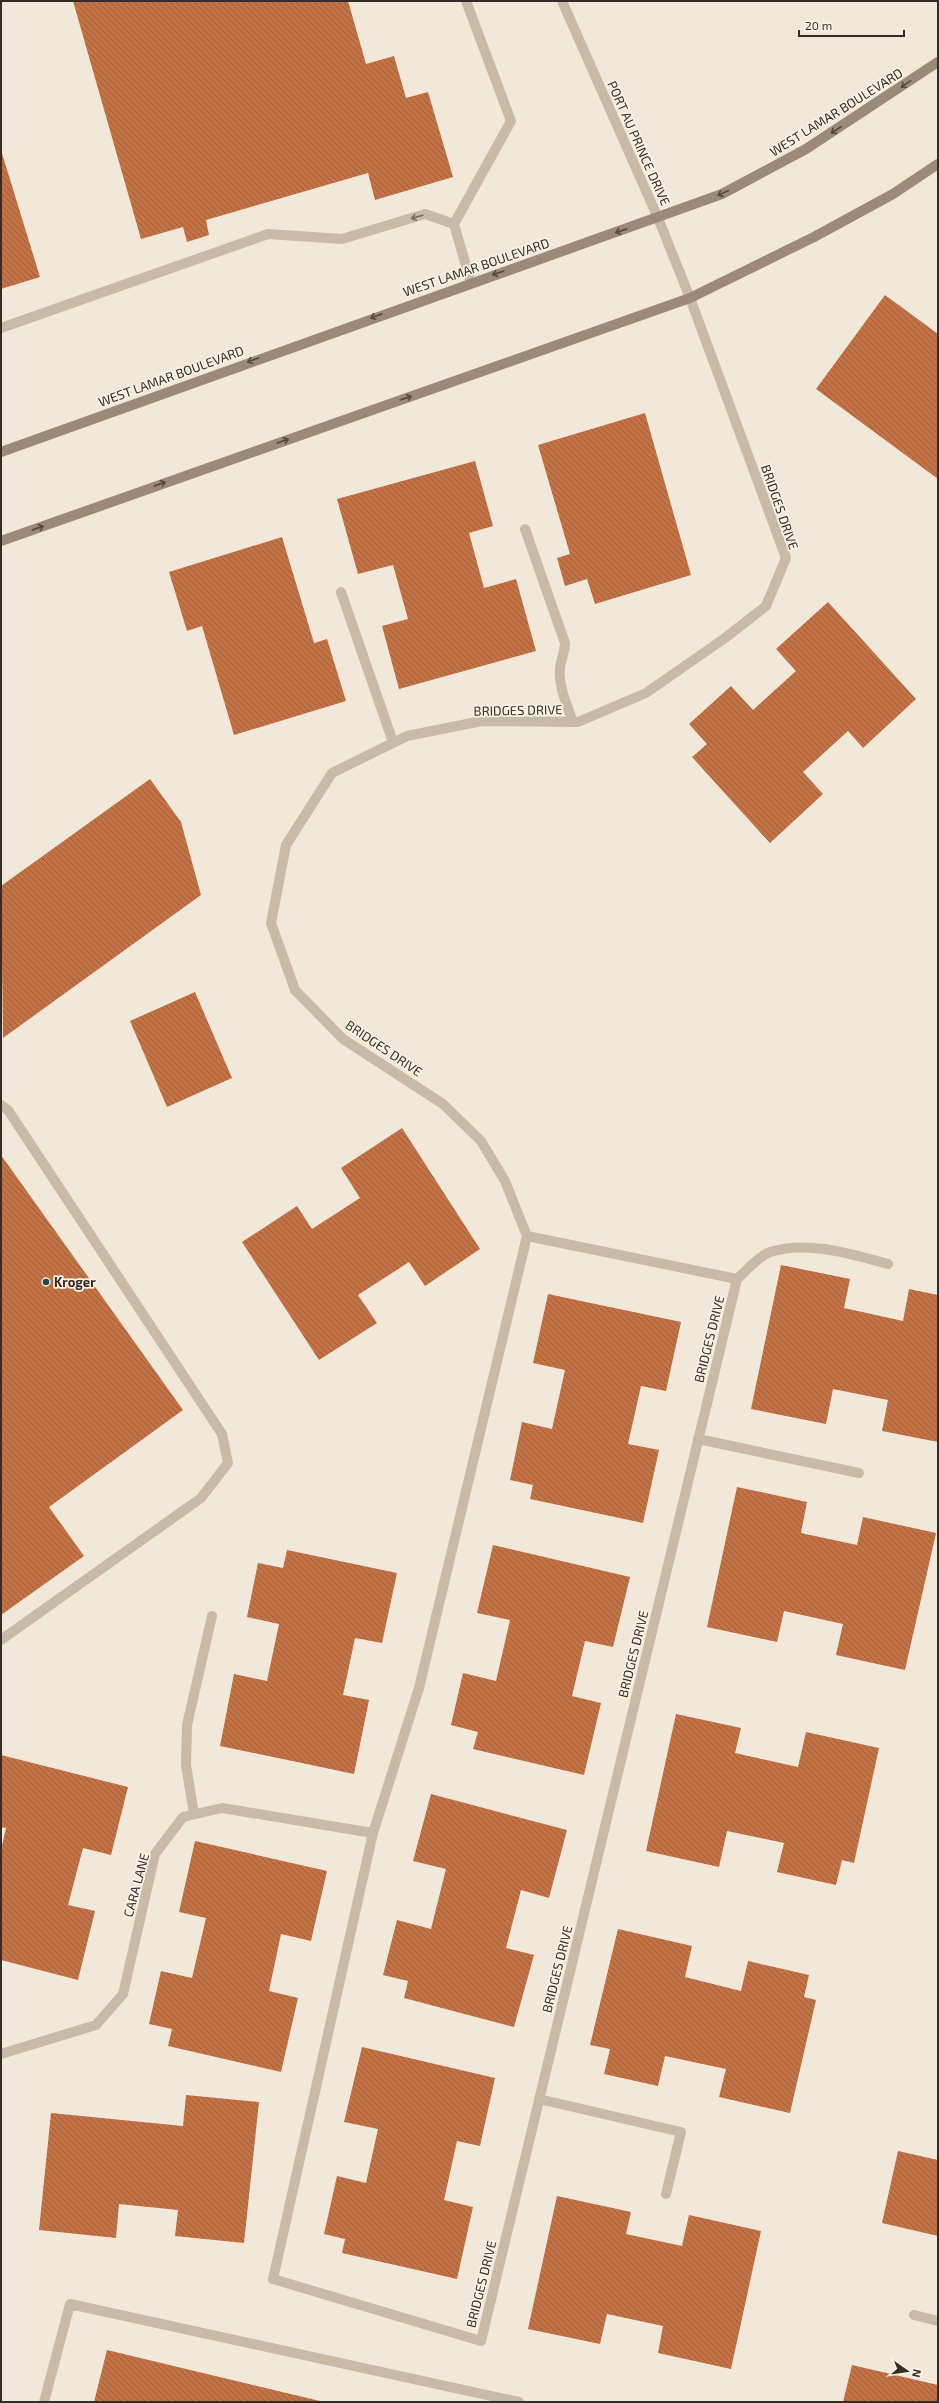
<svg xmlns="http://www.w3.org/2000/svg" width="939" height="2403" font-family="'Exo 2',sans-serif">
<defs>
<pattern id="building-back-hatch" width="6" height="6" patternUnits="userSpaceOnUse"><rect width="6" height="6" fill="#c37245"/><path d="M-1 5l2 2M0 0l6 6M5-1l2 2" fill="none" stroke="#9f5e3a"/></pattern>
</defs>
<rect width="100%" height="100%" fill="#f1e8d9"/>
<path fill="url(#building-back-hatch)" d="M73 1H348L366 64 394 56 406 98 428 92 453 177 375 200 368 173 206 220 209 235 187 242 183 227 141 239Z
M1 150 40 277 1 289Z
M885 295 938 334V479L816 389Z
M645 413 691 575 595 604 587 579 565 586 557 558 570 554 538 445Z
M475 461 493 526 469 533 484 588 516 579 536 651 399 689 382 626 408 619 393 565 358 574 337 499Z
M282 537 314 643 327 639 346 701 234 735 202 626 187 631 169 572Z
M828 602 916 699 863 748 848 731 803 772 823 794 770 843 692 757 707 744 689 724 731 686 753 710 796 671 776 649Z
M150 779 181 822 201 895 3 1038 1 886Z
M195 992 232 1078 167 1107 130 1021Z
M402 1128 480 1249 425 1286 409 1262 358 1295 377 1323 319 1360 242 1242 297 1206 312 1229 360 1198 341 1168Z
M1 1155 183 1410 49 1507 84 1556 1 1615Z
M781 1265 850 1279 844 1308 903 1321 909 1289 938 1295V1442L882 1431 888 1400 833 1389 826 1424 751 1409Z
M548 1294 681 1322 666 1391 641 1386 628 1444 659 1450 643 1523 530 1499 533 1485 510 1480 522 1422 552 1429 565 1370 533 1363Z
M737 1487 807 1502 801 1533 857 1545 863 1517 936 1533 905 1670 836 1655 843 1624 784 1611 777 1642 707 1627Z
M493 1545 630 1577 613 1647 585 1641 572 1696 601 1703 584 1775 473 1749 478 1732 451 1725 463 1673 496 1681 510 1620 477 1613Z
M287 1550 397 1573 382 1643 355 1638 343 1695 369 1700 354 1774 220 1746 234 1674 267 1681 279 1624 247 1617 258 1563 283 1568Z
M676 1714 741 1728 735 1753 798 1767 806 1732 879 1748 854 1863 842 1860 836 1885 777 1872 784 1843 727 1831 719 1867 646 1851Z
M1 1755 128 1787 111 1855 83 1848 68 1905 95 1911 78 1980 1 1960V1850L6 1828 1 1827Z
M431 1794 567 1830 549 1898 521 1890 506 1948 534 1955 514 2027 404 1998 408 1981 383 1975 397 1920 431 1929 446 1869 413 1861Z
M195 1841 327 1871 311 1941 281 1934 269 1991 298 1998 281 2072 168 2046 172 2029 149 2024 161 1971 192 1978 206 1918 179 1912Z
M618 1929 692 1946 685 1977 741 1991 748 1961 809 1975 804 1997 816 2000 790 2113 719 2097 726 2069 665 2056 658 2086 604 2074 610 2049 590 2045Z
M362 2047 495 2078 480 2146 457 2141 444 2200 473 2207 457 2279 342 2253 345 2239 324 2234 337 2176 366 2183 378 2129 344 2122Z
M186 2095 259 2102 244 2243 175 2236 178 2210 119 2204 116 2238 39 2230 51 2113 183 2126Z
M898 2151 938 2160V2236L882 2223Z
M557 2196 631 2212 626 2234 682 2246 689 2215 761 2231 731 2369 658 2353 663 2326 607 2314 600 2344 528 2329Z
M107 2350 320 2401V2402H94Z
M852 2365 938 2385V2402H843Z"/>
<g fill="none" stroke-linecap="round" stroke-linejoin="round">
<path stroke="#c8baa6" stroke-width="10" d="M466 1 511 121 454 224 471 283
M1 328 268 234 342 239 425 214 454 224
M525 529 565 643C565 652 561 659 560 668 558 686 567 705 573 722
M341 592 393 742
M1 1105 8 1110 222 1434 228 1463 201 1498 1 1640
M527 1236 737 1279 481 2341 273 2279 373 1833 419 1688 527 1236 505 1181 481 1141 443 1104 343 1039 295 990 271 923 286 845 332 773 407 736 482 721 578 722 646 693 725 638 766 606 786 558 690 298
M737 1279C746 1271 759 1256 770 1252 808 1240 851 1254 888 1264
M698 1439 859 1473
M194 1814 186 1765 187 1725 212 1616
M1 2054 96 2025 123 1994 155 1854 183 1817 222 1808 373 1833
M539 2099 681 2132 666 2194
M44 2402 70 2304 519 2402"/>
<path stroke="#c8baa6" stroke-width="10" d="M562 1 658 218 690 298
M914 2315 938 2321"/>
<path stroke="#9c8977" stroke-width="10" d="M1 452 722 194 806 149 938 62
M1 541 690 298 814 237 893 194 938 164"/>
</g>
<defs><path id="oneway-shaft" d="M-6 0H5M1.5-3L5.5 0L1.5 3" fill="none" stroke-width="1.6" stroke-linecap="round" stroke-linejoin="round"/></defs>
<g stroke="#53493f">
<use href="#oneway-shaft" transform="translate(906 84) rotate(144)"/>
<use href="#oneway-shaft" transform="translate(836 130) rotate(147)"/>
<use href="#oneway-shaft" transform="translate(723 193) rotate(155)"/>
<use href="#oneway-shaft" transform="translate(621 231) rotate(161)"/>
<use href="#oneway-shaft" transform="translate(498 273) rotate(161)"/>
<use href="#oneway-shaft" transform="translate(376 316) rotate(160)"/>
<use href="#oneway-shaft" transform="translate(253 360) rotate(160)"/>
<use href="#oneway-shaft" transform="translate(406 398) rotate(-19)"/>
<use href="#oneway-shaft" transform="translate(283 441) rotate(-19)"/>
<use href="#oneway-shaft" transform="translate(160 484) rotate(-19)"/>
<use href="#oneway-shaft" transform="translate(38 528) rotate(-19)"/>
</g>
<use stroke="#776c60" href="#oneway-shaft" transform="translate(417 217) rotate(164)"/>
<circle fill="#1d4a55" stroke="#f9f2e5" stroke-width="1.5" cx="46" cy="1282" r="4"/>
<g text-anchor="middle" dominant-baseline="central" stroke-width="3.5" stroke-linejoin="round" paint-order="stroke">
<g font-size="13" fill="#342d27" stroke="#f9f2e5">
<text transform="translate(836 112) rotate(-32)">WEST LAMAR BOULEVARD</text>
<text transform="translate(639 143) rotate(66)">PORT AU PRINCE DRIVE</text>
<text transform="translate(476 267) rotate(-19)">WEST LAMAR BOULEVARD</text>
<text transform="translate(171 376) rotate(-20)">WEST LAMAR BOULEVARD</text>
<text transform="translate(780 507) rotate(71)">BRIDGES DRIVE</text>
<text transform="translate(518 710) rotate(-1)">BRIDGES DRIVE</text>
<text transform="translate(384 1048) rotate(34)">BRIDGES DRIVE</text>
<text transform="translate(709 1339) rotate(-76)">BRIDGES DRIVE</text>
<text transform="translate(633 1654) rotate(-76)">BRIDGES DRIVE</text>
<text transform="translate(136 1885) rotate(-75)">CARA LANE</text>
<text transform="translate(557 1969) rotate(-76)">BRIDGES DRIVE</text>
<text transform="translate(481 2284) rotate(-76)">BRIDGES DRIVE</text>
</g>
<g font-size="13" font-weight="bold" fill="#342d27" stroke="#f9f2e5" text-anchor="start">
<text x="54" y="1282">Kroger</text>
</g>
</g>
<rect width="939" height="2403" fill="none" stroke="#342d27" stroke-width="4"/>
<g transform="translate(907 2371) rotate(103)" stroke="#f9f2e5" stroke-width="3" paint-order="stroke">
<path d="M0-3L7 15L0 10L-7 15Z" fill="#342d27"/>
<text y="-6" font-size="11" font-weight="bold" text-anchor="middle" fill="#342d27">N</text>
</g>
<path d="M799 30v6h105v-6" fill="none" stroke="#342d27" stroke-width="2"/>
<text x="805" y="30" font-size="12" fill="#342d27" stroke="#f9f2e5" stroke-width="3" paint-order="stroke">20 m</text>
</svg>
